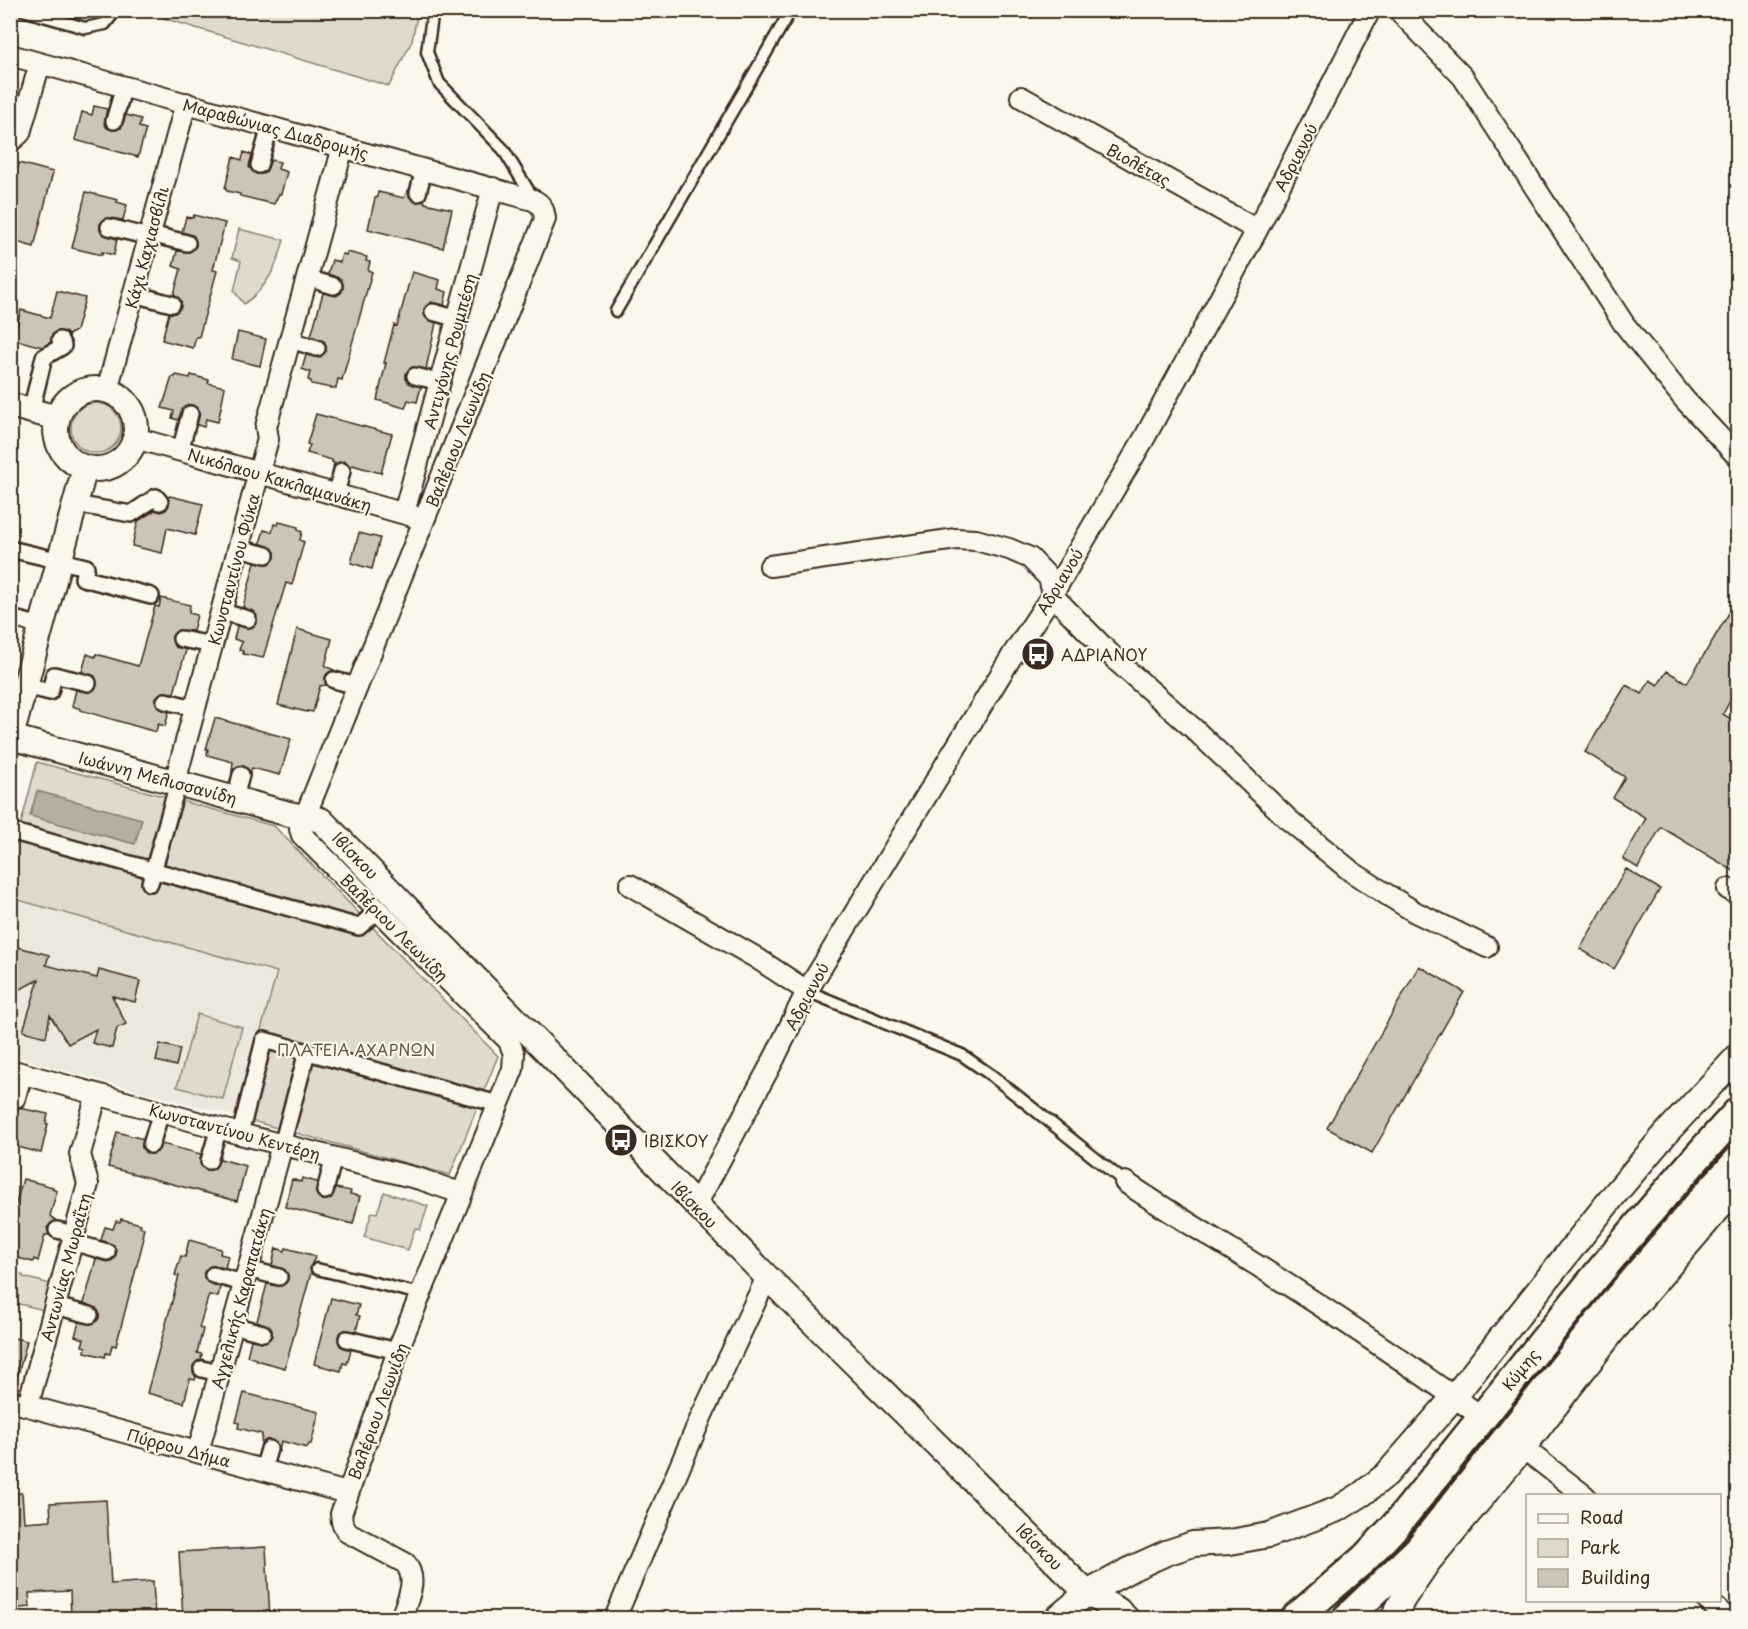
<svg xmlns="http://www.w3.org/2000/svg" width="1748" height="1629" font-family="'Playpen Sans',sans-serif">
<rect width="100%" height="100%" fill="#fbf7ec"/>
<filter id="ink" filterUnits="userSpaceOnUse"><feTurbulence type="fractalNoise" baseFrequency=".0167" numOctaves="2"/><feDisplacementMap in="SourceGraphic" scale="12" xChannelSelector="R" yChannelSelector="G"/><feConvolveMatrix kernelMatrix="1 2 1 2 8 2 1 2 1" color-interpolation-filters="sRGB"/></filter>
<g filter="url(#ink)">
<path fill="#ede8dd" d="M10 898 278 972 237 1117 11 1056Z"/>
<path fill="#dfd9ce" stroke="#8d8276" stroke-width="1.5" d="M157 11H418L412 41 389 86 163 18Z
M239 229 284 240C277 266 267 288 244 304L234 291 241 261 232 258Z
M71 428a25 25 0 1 1 50 0a25 25 0 1 1-50 0Z
M37 762 274 826 498 1056 450 1175 237 1117 277 972 11 898V862Z
M197 1014 242 1027 223 1099 177 1087Z
M1737 1128V1146L1692 1195 1450 1495 1440 1487 1521 1384Z
M384 1192 428 1206 420 1230 415 1228 408 1250 364 1237 372 1212 377 1213Z
M11 1272 23 1275V1277L51 1284 44 1310 11 1302Z"/>
<path fill="#b6aea2" stroke="#85796d" stroke-width="1.5" d="M37 791 142 819 135 844 30 816Z"/>
<path fill="#ccc4b9" stroke="#3b2a1e" stroke-width="1.5" d="M94 106 107 109 104 123 107 128 112 130 121 128 126 115 141 119 139 127 146 129 138 157 75 140 82 112 92 115Z
M244 152 252 155 249 167 256 174H262L266 172 271 160 280 162 278 169 287 172 281 194H279L274 204 240 196V194L227 191 225 188 233 157 242 160Z
M19 163 53 172 34 247 10 240V194Z
M408 190 409 196 415 202 424 200 425 203 452 209 443 248 368 229 375 198H377L378 192 404 198Z
M86 192 118 200 117 202 127 205 123 220 107 218 100 224V230L103 234 117 239 114 255 102 252V255L72 248Z
M194 215 225 223 213 270 217 271 199 337H196L193 348 162 340 169 313H175L181 307V301L174 294 181 269 173 266 177 251 189 252 196 246 194 236 182 232 186 217 193 218Z
M347 252 367 257 366 261 370 262 368 270 372 272 342 380 338 379 336 388H331L311 384V381L308 380 310 372 302 369 306 355 319 358 326 351V345L324 341 311 336 323 293 336 296 341 293 343 288 341 279 328 274 332 260 340 262 342 254 346 255Z
M412 272 440 280 438 289 447 292 444 305 431 302 424 309 426 318 436 323 426 369 413 367 406 373V378L409 383 421 387 417 402 408 400 405 408 377 400 386 363H384L394 325 397 326Z
M57 291 85 298 76 331 68 335 65 332 56 331 52 335 51 342 42 347 13 339 21 310 50 318Z
M238 332 266 339 260 366 232 359Z
M176 375 190 378 191 375 209 380 208 383 225 387 218 422 206 419 204 427 197 425 200 412 197 408 192 405 183 408 178 420 172 418 174 411 162 408 172 377H175Z
M316 414 392 434 381 473 352 465 351 467 344 461 336 464 333 468 334 463 332 462V460L307 453 310 445 307 444Z
M170 496 203 504 195 535 167 528 162 553 132 546 138 521 155 510 161 512 166 510 169 505 168 497Z
M279 522 298 527V530L302 532 300 540 304 542 292 585 286 583 263 658 243 654V651L239 650 242 642 234 639 237 626 250 628 257 622 255 613 243 607 255 562 268 564 275 558V552L272 548 260 543 264 530 272 532 274 524 278 525Z
M359 533 380 538 372 569 351 563Z
M161 598 190 605 189 613 197 615 193 631 178 630 172 637 174 646 186 650 174 693 163 692 156 698 158 708 169 712 165 726 158 724 156 732 80 710 81 709 72 706 76 690 90 692 97 686 95 676 82 672 87 654 95 657 96 654 138 666 155 606 159 607Z
M1737 600V688L1723 714 1737 723V873L1661 827 1638 868 1623 859 1646 818 1613 798 1625 777 1585 752 1626 685 1642 694 1650 680 1658 685 1667 671 1687 683Z
M297 629 332 639 325 666 334 670 328 673 325 677 326 685 320 686 313 712 307 711V712L278 705Z
M215 718 291 739 280 775 252 768 250 772 243 765 238 766 232 772 233 762 207 755 208 749H206Z
M1626 869 1660 889 1614 969 1580 949Z
M10 945 49 955 46 965 97 978 99 970 140 981 135 1002 112 996 126 1024 117 1028 112 1048 92 1043 96 1029 68 1044 50 1015 46 1037 23 1031 39 979 10 995Z
M1419 966 1464 992 1372 1153 1327 1128Z
M160 1044 180 1049 176 1066 156 1061Z
M10 1106 48 1114 46 1124H48L41 1153 10 1145Z
M117 1132 143 1139 142 1148 149 1154 157 1152 162 1144 201 1154 200 1164 207 1170 215 1168 220 1159 246 1166 237 1201 108 1167Z
M302 1178 317 1182 316 1193 322 1200 331 1198 336 1188 351 1191 350 1194 360 1196 353 1224 285 1207 292 1179 301 1182Z
M23 1179 53 1187 52 1189 57 1191 50 1216 57 1221 50 1224 47 1228 49 1235H45L38 1261 34 1259 33 1262 10 1256V1224Z
M121 1219 141 1224 140 1227 144 1228 142 1237 144 1238 116 1346 112 1345 110 1354 106 1353 105 1357 85 1352 86 1347 82 1346 84 1339 75 1336 79 1322 92 1324 99 1318V1313L96 1308 84 1303 96 1259 109 1262 114 1259 116 1254 114 1245 101 1240 105 1227 113 1229 116 1221 120 1222Z
M189 1240 221 1249 220 1254 228 1256 225 1268 211 1266 204 1272V1277L207 1282 220 1287 218 1297 209 1295 207 1301 199 1328 203 1329 197 1353 202 1354 201 1359 205 1360H199L193 1366V1372L196 1377 195 1380 190 1379 184 1403 147 1393 179 1276 175 1275 181 1256 185 1257Z
M276 1248 285 1251 286 1248 316 1256 310 1267 311 1273 285 1368 256 1360V1359L247 1356 251 1340 265 1342 272 1336V1331L269 1326 257 1321 267 1284 281 1286 288 1280V1275L285 1270 272 1265Z
M331 1298 359 1305 356 1315 360 1316 356 1331 345 1330 338 1336 340 1346 351 1350 347 1364 343 1363 341 1371 314 1364Z
M10 1337 27 1341 15 1386 10 1385Z
M244 1393 319 1412 311 1444H309L307 1448 281 1441 279 1452 276 1443 272 1440H266L261 1444 262 1434 238 1428 239 1423 236 1422Z
M10 1493H22L24 1522 51 1520 50 1503 106 1500 111 1584 153 1581 155 1618H71L70 1591 29 1593 30 1607 10 1609Z
M266 1547 270 1618H183L179 1552Z"/>
<g fill="none" stroke-linecap="round" stroke-linejoin="round">
<defs>
<path id="service" d="M23 10 85 28 105 24 116 10
M433 10 427 52 439 83 503 149 533 198
M616 311 791 10
M807 991 962 1055 991 1075 1125 1182
M317 1269 420 1294"/>
<path id="pedestrian" d="M114 121 124 86
M259 165 270 127
M418 193 424 169
M109 227 149 237
M150 234 187 243
M307 278 334 286
M133 294 172 304
M433 312 458 319
M290 340 317 348
M415 376 440 382
M31 411 44 357 63 346 60 340
M180 451 190 414
M336 494 342 471
M75 504 131 514 156 497 160 502
M239 548 266 555
M10 549 86 567 83 578 151 596
M222 612 248 619
M10 618 42 626
M181 639 213 645
M334 680 357 686
M25 686 50 692 54 675 88 683
M165 701 195 708
M235 798 241 775
M10 831 359 927 378 910
M150 883 178 783
M17 1099 24 1074
M240 1134 264 1040 498 1104
M151 1145 161 1112
M282 1145 307 1052
M209 1161 219 1128
M325 1191 334 1157
M57 1230 74 1234
M72 1242 107 1252
M248 1269 279 1277
M213 1275 244 1283
M55 1306 90 1315
M232 1325 263 1333
M347 1339 397 1351
M202 1369 219 1373
M263 1470 269 1449"/>
<path id="minor" d="M1398 10 1463 77 1624 324 1684 399 1738 457
M10 55 533 200C542 204 544 210 545 219L300 829 302 835 509 1041 514 1054 513 1069 401 1342 341 1514 342 1522 347 1532 405 1563C419 1580 407 1600 401 1618
M1021 97 1257 230
M10 142 20 133 40 63
M107 390 186 103
M135 438 416 517
M404 513 493 188
M770 566 956 539 976 540 1009 549 1030 558 1050 579 1052 595 1119 663 1194 729 1289 820 1352 872 1386 894 1415 912 1487 947
M175 782 268 439 266 427 343 147
M630 885 755 957 807 991
M1728 889 1738 895
M10 1070 240 1134 420 1179 460 1193
M1125 1182C1170 1213 1217 1240 1263 1269 1338 1316 1411 1366 1482 1417
M696 1205 775 1057 807 991 1015 651 1052 595 1145 437 1257 230 1370 10
M10 1401 347 1493
M28 1405 88 1184 80 1154 97 1094
M1523 1448 1585 1496
M198 1452 282 1145
M1707 1600 1727 1618
M615 1618 702 1415 767 1277"/>
<path id="tertiary" d="M56 429a40 40 0 1 1 80 0a40 40 0 1 1-80 0Z
M10 405 57 418
M11 737 289 814 321 820 767 1277 1087 1593 1118 1610 1126 1618
M10 740 85 468
M1057 1618 1087 1593 1133 1568 1166 1553 1193 1544 1230 1542 1269 1535 1338 1509 1362 1494 1386 1475 1454 1397 1614 1195 1668 1131 1738 1056
M1393 1618 1403 1599 1428 1562 1523 1448 1614 1330 1738 1186"/>
<path id="secondary" d="M1296 1618 1365 1558 1396 1525C1509 1386 1616 1244 1738 1112
M1347 1618 1419 1549 1620 1296 1702 1200 1738 1161"/>
</defs>
<use href="#service" stroke="#3b2a1e" stroke-width="15"/>
<use href="#pedestrian" stroke="#3b2a1e" stroke-width="20"/>
<use href="#minor" stroke="#3b2a1e" stroke-width="24"/>
<use href="#tertiary" stroke="#3b2a1e" stroke-width="28"/>
<use href="#secondary" stroke="#3b2a1e" stroke-width="33"/>
<use href="#service" stroke="#fbf7ec" stroke-width="10"/>
<use href="#pedestrian" stroke="#fbf7ec" stroke-width="15"/>
<use href="#minor" stroke="#fbf7ec" stroke-width="20"/>
<use href="#tertiary" stroke="#fbf7ec" stroke-width="24"/>
<use href="#secondary" stroke="#fbf7ec" stroke-width="28"/>
</g>
</g>
<defs>
<symbol id="bus-disc" viewBox="-11 -11 22 22"><circle r="9.5" fill="#3b2a1e" stroke="#fbf7ec"/><path d="M-5-6H5V4H4V6H2V4H-2V6H-4V4H-5ZM-3.5-4V0h7V-4ZM-3.5 1.2v1.5H-2V1.2ZM2 1.2v1.5H3.5V1.2Z" fill="#fff"/></symbol>
</defs>
<g fill-rule="evenodd">
<use href="#bus-disc" x="1019" y="635" width="38" height="38"/>
<use href="#bus-disc" x="602" y="1121" width="38" height="38"/>
</g>
<g text-anchor="middle" dominant-baseline="central" stroke-width="4.5" stroke-linejoin="round" paint-order="stroke">
<g font-size="16" fill="#3b2a1e" stroke="#fbf7ec">
<text transform="translate(276 128) rotate(15)">Μαραθώνιας Διαδρομής</text>
<text transform="translate(1295 157) rotate(-63)">Αδριανού</text>
<text transform="translate(1139 164) rotate(29)">Βιολέτας</text>
<text transform="translate(146 247) rotate(-75)">Κάχι Καχιασβίλι</text>
<text transform="translate(449 351) rotate(-75)">Αντιγόνης Ρουμπέση</text>
<text transform="translate(457 439) rotate(-68)">Βαλέριου Λεωνίδη</text>
<text transform="translate(280 479) rotate(16)">Νικόλαου Κακλαμανάκη</text>
<text transform="translate(233 569) rotate(-75)">Κωνσταντίνου Φύκα</text>
<text transform="translate(1059 581) rotate(-59)">Αδριανού</text>
<text transform="translate(158 777) rotate(15)">Ιωάννη Μελισσανίδη</text>
<text transform="translate(356 855) rotate(46)">Ιβίσκου</text>
<text transform="translate(395 927) rotate(45)">Βαλέριου Λεωνίδη</text>
<text transform="translate(806 996) rotate(-62)">Αδριανού</text>
<text transform="translate(235 1131) rotate(15)">Κωνσταντίνου Κεντέρη</text>
<text transform="translate(695 1204) rotate(46)">Ιβίσκου</text>
<text transform="translate(65 1267) rotate(-75)">Αντωνίας Μωραΐτη</text>
<text transform="translate(240 1298) rotate(-75)">Αγγελικής Καραπατάκη</text>
<text transform="translate(1520 1369) rotate(-51)">Κύμης</text>
<text transform="translate(377 1411) rotate(-70)">Βαλέριου Λεωνίδη</text>
<text transform="translate(179 1447) rotate(15)">Πύρρου Δήμα</text>
<text transform="translate(1040 1546) rotate(45)">Ιβίσκου</text>
</g>
<g font-size="16" fill="#3b2a1e" stroke="#fbf7ec" text-anchor="start">
<text x="1061" y="654">ΑΔΡΙΑΝΟΥ</text>
<text x="644" y="1140">ΙΒΙΣΚΟΥ</text>
</g>
<g font-size="16" fill="#64564a" stroke="#fbf7ec">
<text x="356" y="1049">ΠΛΑΤΕΙΑ ΑΧΑΡΝΩΝ</text>
</g>
</g>
<rect width="1748" height="1629" fill="none" stroke="#fbf7ec" stroke-width="36"/>
<rect x="18" y="18" width="1712" height="1593" fill="none" stroke="#3b2a1e" stroke-width="2" filter="url(#ink)"/>
<rect x="1526" y="1494" width="195" height="108" fill="#fbf7ec" stroke="#aea59a" stroke-width="1.5"/>
<rect x="1538" y="1514" width="30" height="9" fill="#fbf7ec" stroke="#aea59a" stroke-width="1.5"/>
<text x="1580" y="1524" font-size="18" fill="#3b2a1e">Road</text>
<rect x="1538" y="1539" width="30" height="18" fill="#dfd9ce" stroke="#aea59a" stroke-width="1.5"/>
<text x="1580" y="1554" font-size="18" fill="#3b2a1e">Park</text>
<rect x="1538" y="1569" width="30" height="18" fill="#ccc4b9" stroke="#aea59a" stroke-width="1.5"/>
<text x="1580" y="1584" font-size="18" fill="#3b2a1e">Building</text>
</svg>
